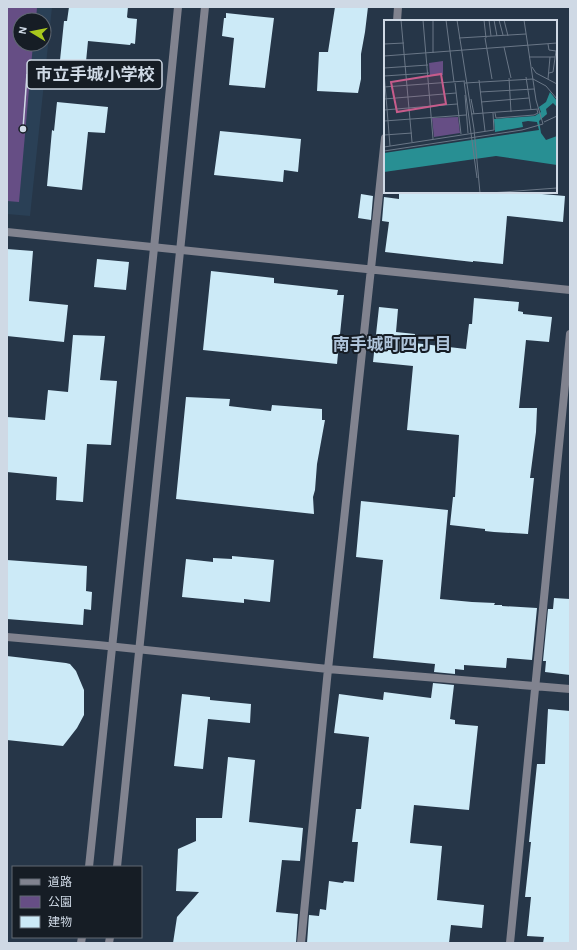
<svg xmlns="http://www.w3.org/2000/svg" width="577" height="950" font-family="'Alegreya Sans','Noto Sans JP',sans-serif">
<rect width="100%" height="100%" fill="#263648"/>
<path fill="#2a4056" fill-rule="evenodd" d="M7 7H52L30 216 7 214ZM20 20H44V44H20Z"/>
<path fill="#664e85" d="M7 7H37L36 20H20V44H33L19 202 7 201Z"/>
<path fill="#cceaf7" d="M69 7H128L127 17 128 18 137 19 135 44 131 43 130 45 88 41 85 72 59 70 64 21H67Z
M335 7H368L365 32 361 54V79L358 93 317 91 319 52H328Z
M226 13 274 18 265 88 229 85 234 38 222 36 224 18H226Z
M57 102 108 107 105 133 88 132 82 190 47 186 52 130 54 131Z
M220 131 301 139 298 172 284 170 283 182 214 175Z
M399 192H519L565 196 563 222 507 216 503 264 473 261V262L385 252 389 222 382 221 384 197 399 199Z
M361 194 373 196 371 220 358 218Z
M7 249 33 251 29 301 68 305 64 342 7 336Z
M97 259 129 262 126 290 94 287Z
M211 271 274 278V283L338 290 337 295H344L337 364 203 350Z
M474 298 519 302 518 311 523 312V314L552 317 549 342 526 340 519 408H537L536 432 530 478H534L528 534 494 532 485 531V529L450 525 453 497H455L459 435 407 430 413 366 373 362 379 307 398 309 396 332 415 334 414 343 466 349 469 324H472Z
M73 335 105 336 100 380 117 381 111 445 87 444 83 502 56 500 57 477 7 472V417L45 420 48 390 68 392Z
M186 397 230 399 229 406 271 411 272 405 322 409V420H325L317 464 315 490 313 497 314 514 176 499Z
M361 501 448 510 440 599 472 602 495 603 494 605H502V606L537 608 532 660 507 658 506 668 464 665V670L455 669V674L434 672 435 664 373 658 383 560 356 557Z
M232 556 274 560 270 602 244 599V603L182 597 186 559 213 562V558L232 559Z
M7 560 87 566 86 591 92 592 91 610 84 609 83 625 7 619Z
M554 598 570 599V675L545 672 546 661H543L548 609H553Z
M7 656 66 663 70 664 76 671 84 690V715L77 728 63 746 7 740Z
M433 683 454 685 450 719 455 720V724L478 726 469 810 414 805 410 843 442 846 437 900 484 905 482 928 451 925 449 943H307L309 915 319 916 320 909 326 910 329 881 343 883 344 881 354 882 358 842H352L356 809H361L369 737 334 733 339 694 383 700 384 692 431 698Z
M182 694 210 697V700L251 704 250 723 208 719 203 769 174 766Z
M548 709 570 711V943H543L544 937 527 936 531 897H525L531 842H529L537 764H545Z
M228 757 255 760 249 822 303 828 300 861 282 860 276 912 298 914 296 943H173L177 917 199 892 176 891 178 849 196 841V818H222Z"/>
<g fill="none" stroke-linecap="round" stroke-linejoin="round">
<path stroke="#81838f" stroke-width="8" d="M397 21 398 7
M7 232 570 290
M7 637 98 645 328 669 570 689
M301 943 328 669 385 138
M510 943 570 334"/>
<path stroke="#81838f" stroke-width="8" d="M89 867 154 248 178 7
M117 867 205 7
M81 943 82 937
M109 943 110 937"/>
</g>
<g text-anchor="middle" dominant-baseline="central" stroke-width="4" stroke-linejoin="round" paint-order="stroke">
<g font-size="17" font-weight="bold" fill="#afc4da" stroke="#161d25">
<text x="392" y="344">南手城町四丁目</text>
</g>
</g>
<g transform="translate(384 20)">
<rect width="173" height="173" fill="#263648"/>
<path d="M59 41V55L46 56 45 43ZM74 97 76 113 50 117 48 98Z" fill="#664e85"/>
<path d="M166 72 173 81V87L169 83 162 89 163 94 155 101 157 113 162 120 173 116V145L112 136 0 152V133L155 110 153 102 144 101 138 102 139 107 111 112 110 99 151 96 157 92 155 87 162 82Z" fill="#288f93"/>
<path fill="none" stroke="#6a7787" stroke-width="1" d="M17 0 28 122M39 0 49 119M49 0V33M62 0 70 62M73 0 90 109 96 173M100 0 102 18M105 0 107 16M110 0 113 16M115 0 119 15M120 0 124 16M75 18 142 14M101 18 108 59M0 24 20 23M164 24 165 30 172 31 169 52 165 53M120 27 127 58M0 36 173 23M145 37H171M148 47 152 53 173 64M0 48 44 45M0 52 6 126M0 56 45 53M142 57 147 90M125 58 127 92M164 59 166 37M95 60 101 111M80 61 93 158M71 63 77 114M81 63 149 59 162 66 173 79M0 67 81 61M96 72 150 69M81 75 84 113M0 79 72 73M87 79 90 94M97 82 145 78M0 90 73 84M111 93 112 98 150 95 154 93 153 90M87 94 155 89M0 101 82 95M160 102 173 96M0 115 28 113M0 127 110 110 109 93M0 131 138 110 159 104 152 80 140 0M106 173 173 168"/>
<path fill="#c75c8b" fill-opacity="0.15" stroke="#c75c8b" stroke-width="2" d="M57 54 62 84 13 92 7 62Z"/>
<rect width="173" height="173" fill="none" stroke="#cfd9e5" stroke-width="2"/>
</g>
<path fill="none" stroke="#cfd9e5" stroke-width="1.5" d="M23 129L27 74"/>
<circle fill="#cfd9e5" stroke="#161d25" stroke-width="1.5" cx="23" cy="129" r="4"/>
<rect fill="#161d25" stroke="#cfd9e5" stroke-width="1.5" x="27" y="60" width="135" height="29" rx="4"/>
<g font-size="17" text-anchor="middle" font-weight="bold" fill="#cfd9e5">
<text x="95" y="80">市立手城小学校</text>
</g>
<rect width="577" height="950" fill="none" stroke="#cfd9e5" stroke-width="16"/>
<rect x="12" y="866" width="130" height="72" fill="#161d25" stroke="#606872"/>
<rect x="20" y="879" width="20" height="6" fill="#81838f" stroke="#606872"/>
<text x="48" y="886" font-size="12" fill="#cfd9e5">道路</text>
<rect x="20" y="896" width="20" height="12" fill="#664e85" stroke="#606872"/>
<text x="48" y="906" font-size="12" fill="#cfd9e5">公園</text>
<rect x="20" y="916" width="20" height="12" fill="#cceaf7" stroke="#606872"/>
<text x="48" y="926" font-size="12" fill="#cfd9e5">建物</text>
<g transform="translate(32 32) rotate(280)"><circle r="19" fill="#161d25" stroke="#606872"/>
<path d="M0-3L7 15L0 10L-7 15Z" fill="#a8c71d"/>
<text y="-6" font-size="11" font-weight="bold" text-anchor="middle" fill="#cfd9e5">N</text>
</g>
</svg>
